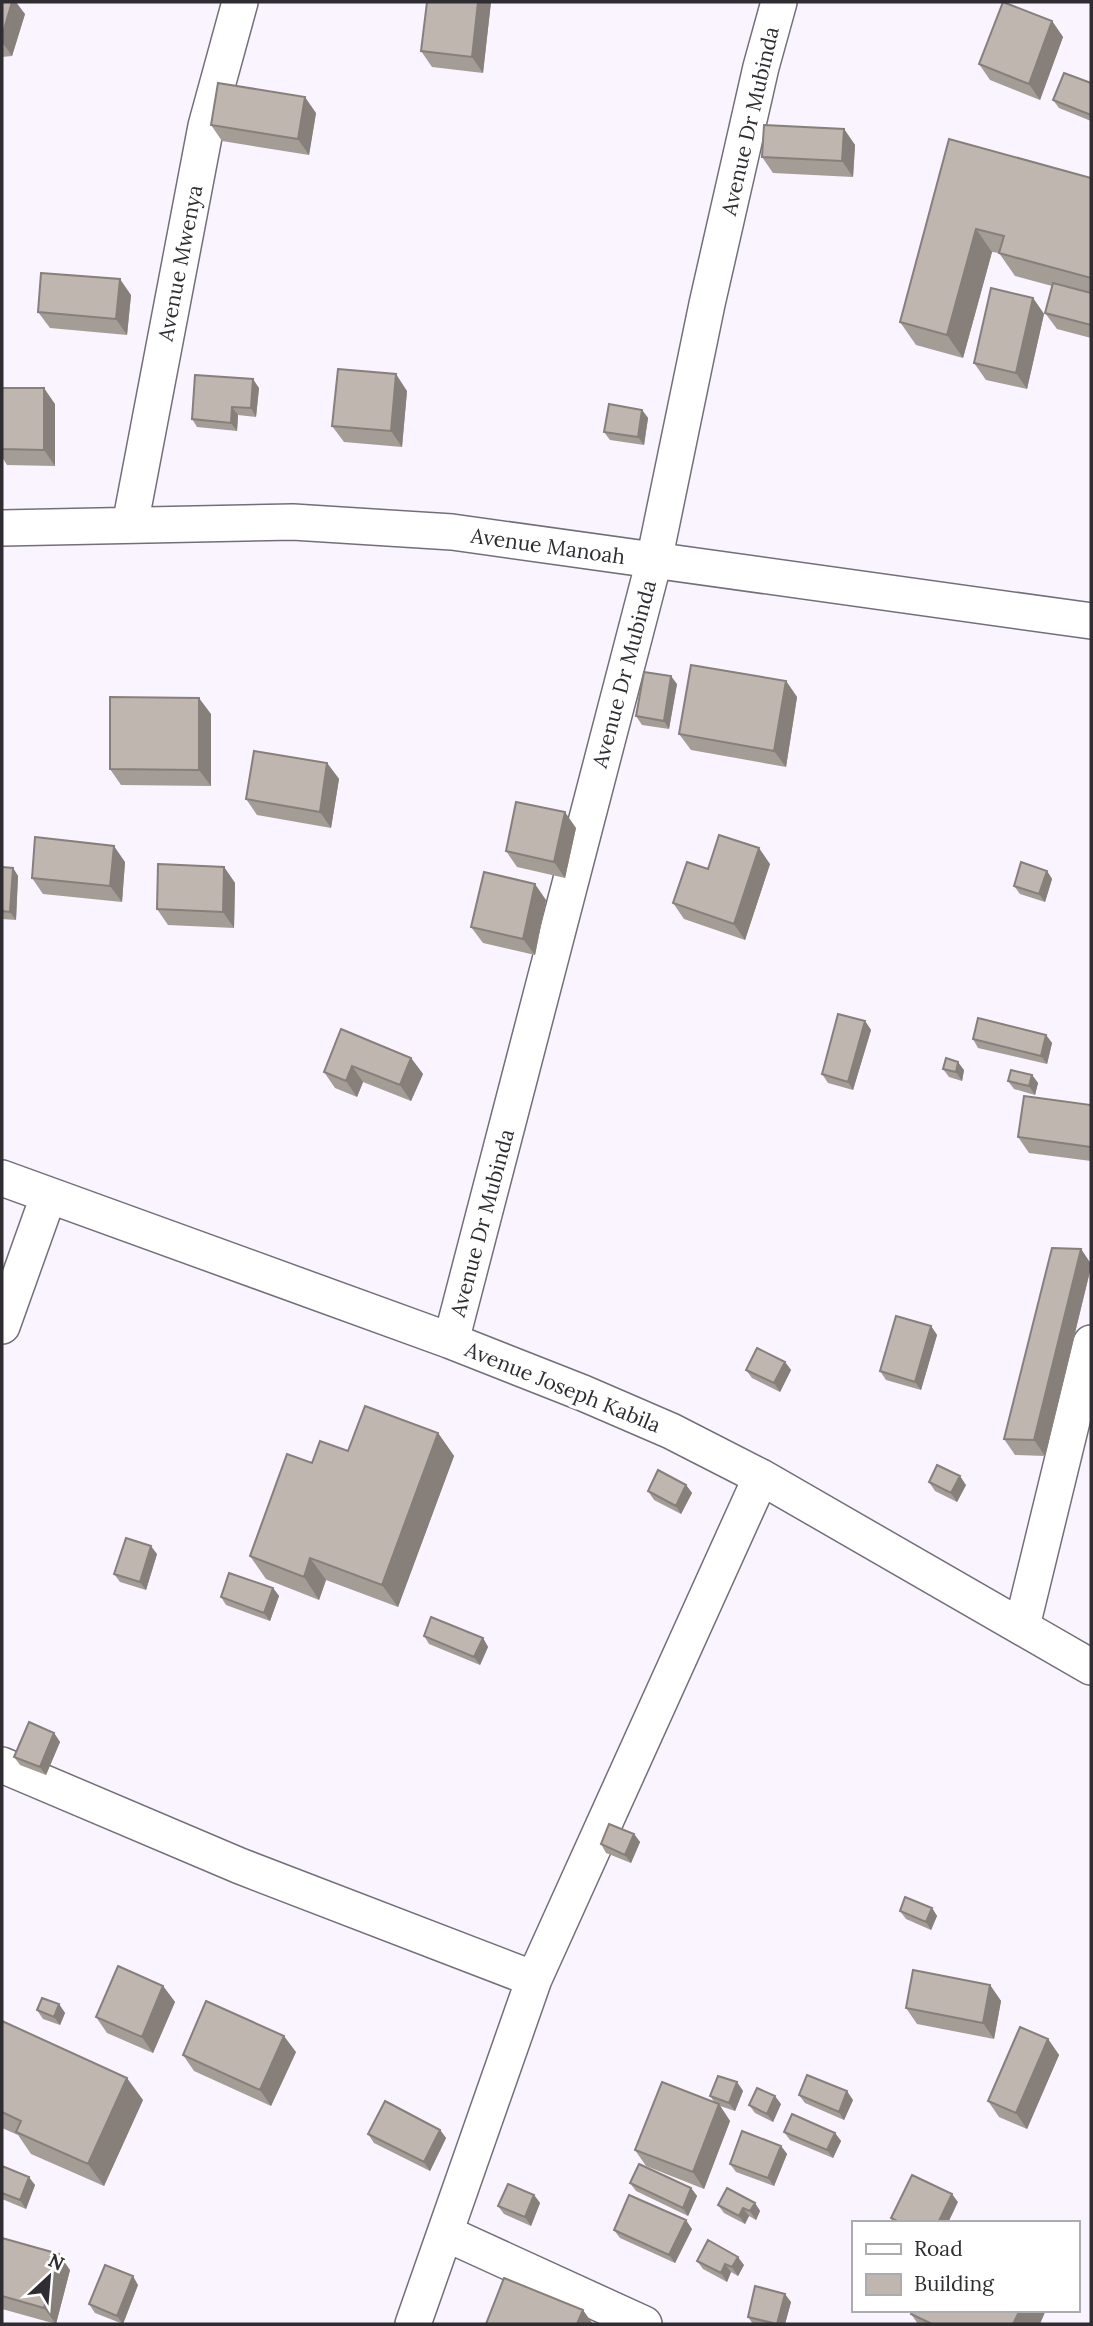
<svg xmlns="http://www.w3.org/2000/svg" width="1093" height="2326" font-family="Lora,serif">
<rect width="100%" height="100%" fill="#f9f4ff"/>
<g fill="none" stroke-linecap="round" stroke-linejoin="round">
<defs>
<path id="street" d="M130 525 206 126 240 2
M2 528 293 522 452 532 1091 621
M2 1178 451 1341 583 1393 671 1431 761 1477 1091 1667
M2 1326 48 1197
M451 1341 654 561 707 304 761 67 779 2
M1022 1626 1091 1343
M2 1765 240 1866 534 1979
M445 2233 644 2324
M413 2324 534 1979 761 1477"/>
</defs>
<use href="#street" stroke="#736f78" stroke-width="38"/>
<use href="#street" stroke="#fff" stroke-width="35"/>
</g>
<path fill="#a49d96" d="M2 2 25 14 12 56 2 57Z
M491 2 483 73 432 67 421 51Z
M1052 21 1063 37 1040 100 990 80 979 64Z
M1091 83V121L1059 108 1053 100Z
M316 113 309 155 222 141 211 125Z
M844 129 855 145 853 177 773 173 762 157Z
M949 139 1091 178V338L1057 329 1045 313 1052 286 1015 276 999 253 992 252 963 358 916 345 900 322Z
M131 295 127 335 50 328 38 312Z
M1033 298 1044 314 1027 389 986 380 974 363Z
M2 388 55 404V466L7 465 2 457Z
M259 388 256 417 238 415 237 431 197 427 192 419Z
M407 391 402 447 344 442 332 426Z
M642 410 648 418 644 445 610 440 604 432Z
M786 681 797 697 786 767 691 750 679 734Z
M677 684 669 729 642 725 636 716Z
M211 714V786L121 785 110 769Z
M327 763 339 779 331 828 257 815 246 799Z
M576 828 565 878 517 867 506 851Z
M125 862 122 902 43 894 32 878Z
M770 864 745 940 684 919 673 903 708 869Z
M2 867 13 868 18 876 16 920 2 919Z
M224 867 235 883 234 928 168 925 157 909Z
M1047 871 1052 879 1045 902 1020 894 1014 886Z
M546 900 535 955 483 943 471 927Z
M865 1021 871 1030 853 1090 828 1083 822 1074Z
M341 1029 411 1058 423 1074 411 1101 363 1082 357 1097 335 1088 324 1072Z
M1046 1035 1052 1043 1047 1064 978 1048 973 1039Z
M943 1069 964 1070 962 1081 949 1077Z
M1032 1075 1038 1083 1035 1095 1014 1089 1008 1081Z
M1091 1105V1161L1029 1153 1018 1137Z
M1081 1249 1091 1264V1267L1045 1456 1015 1455 1004 1439Z
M931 1326 937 1335 921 1390 886 1380 880 1371Z
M785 1362 791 1370 780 1392 752 1378 746 1370Z
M438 1433 454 1456 398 1607 326 1580 319 1600 266 1579 250 1556 312 1463 348 1451Z
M929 1482 966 1485 957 1502 935 1491Z
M686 1485 692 1493 681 1514 654 1500 648 1491Z
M157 1554 146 1590 120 1582 114 1574Z
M273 1588 279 1596 270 1621 226 1605 221 1597Z
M424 1636 483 1638 488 1647 480 1665 429 1644Z
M54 1733 60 1742 46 1775 20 1765 14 1757Z
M634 1834 640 1842 631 1863 606 1853 601 1844Z
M932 1908 937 1916 931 1930 906 1919 900 1911Z
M990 1985 1001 2001 994 2039 917 2024 906 2008Z
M163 1986 175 2002 153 2053 107 2033 96 2017Z
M59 2004 65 2013 60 2025 43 2019 37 2010Z
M2 2021 143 2100 104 2186 31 2154 18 2135 2 2128Z
M1048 2039 1059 2055 1027 2129 999 2117 988 2101Z
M296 2052 271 2106 194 2071 183 2055Z
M737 2082 743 2091 735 2111 720 2106 730 2121 704 2189 646 2166 635 2150 715 2103 710 2096Z
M799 2095 853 2100 844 2120 805 2103Z
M781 2104 773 2122 755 2113 749 2105Z
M440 2130 446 2138 430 2171 374 2143 368 2134Z
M784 2132 835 2133 841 2141 833 2158 790 2140Z
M781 2146 787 2154 774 2186 736 2172 730 2164Z
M2 2166 35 2185 26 2209 2 2199Z
M630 2183 691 2188 697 2196 688 2216 636 2191Z
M534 2195 540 2203 531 2226 504 2214 498 2206Z
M755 2203 760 2211 756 2220 749 2216 745 2224 724 2213 718 2205Z
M692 2229 675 2263 620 2238 614 2230Z
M2 2238 70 2270 56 2324 2 2309Z
M697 2261 744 2265 738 2276 731 2272 727 2282 703 2269Z
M138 2285 123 2324 95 2313 89 2304Z
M791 2302 785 2324H753L748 2317Z
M911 2314 1040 2324H918Z"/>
<path fill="#867f7a" d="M12 2H16L25 14 12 56 2 42V36Z
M478 2H491L483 73 472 57Z
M1052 21 1063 37 1040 100 1029 84Z
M305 97 316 113 309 155 298 139Z
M844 129 855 145 853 177 842 161Z
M976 229 992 252 963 358 947 335Z
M120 279 131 295 127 335 116 319Z
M1033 298 1044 314 1027 389 1016 373Z
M396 374 407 391 402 447 391 431Z
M253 379 259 388 256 417 251 408Z
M44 388 55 404V466L44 450Z
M232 407 238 415 237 431 231 423Z
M642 410 648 418 644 445 638 437Z
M671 676 677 684 669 729 664 721Z
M786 681 797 697 786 767 774 751Z
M199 698 211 714V786L199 770Z
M327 763 339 779 331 828 320 812Z
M565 812 576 828 565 878 554 862Z
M114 846 125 862 122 902 110 886Z
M759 848 770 864 745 940 734 924Z
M224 867 235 883 234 928 223 912Z
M13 868 18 876 16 920 10 912Z
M1047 871 1052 879 1045 902 1039 894Z
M535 884 546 900 535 955 523 939Z
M865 1021 871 1030 853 1090 848 1082Z
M1046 1035 1052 1043 1047 1064 1041 1056Z
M411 1058 423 1074 411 1101 400 1085Z
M958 1062 964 1070 962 1081 956 1072Z
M352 1066 363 1082 357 1097 346 1081Z
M1032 1075 1038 1083 1035 1095 1029 1086Z
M1081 1249 1091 1264V1267L1045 1456 1034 1440Z
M931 1326 937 1335 921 1390 915 1382Z
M785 1362 791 1370 780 1392 774 1383Z
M438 1433 454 1456 398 1607 382 1585Z
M960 1476 966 1485 957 1502 951 1493Z
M686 1485 692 1493 681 1514 676 1506Z
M151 1546 157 1554 146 1590 140 1582Z
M310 1558 326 1580 319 1600 304 1577Z
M273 1588 279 1596 270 1621 264 1613Z
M483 1638 488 1647 480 1665 474 1657Z
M54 1733 60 1742 46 1775 40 1767Z
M634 1834 640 1842 631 1863 625 1855Z
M932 1908 937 1916 931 1930 926 1922Z
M990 1985 1001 2001 994 2039 983 2023Z
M163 1986 175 2002 153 2053 142 2037Z
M59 2004 65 2013 60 2025 54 2017Z
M284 2036 296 2052 271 2106 260 2090Z
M1048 2039 1059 2055 1027 2129 1016 2113Z
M127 2078 143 2100 104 2186 88 2164Z
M737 2082 743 2091 735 2111 729 2103Z
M847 2091 853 2100 844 2120 839 2112Z
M775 2096 781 2104 773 2122 767 2114Z
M719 2104 730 2121 704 2189 693 2172Z
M440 2130 446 2138 430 2171 424 2162Z
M835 2133 841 2141 833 2158 827 2150Z
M781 2146 787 2154 774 2186 768 2178Z
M29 2177 35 2185 26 2209 20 2200Z
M691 2188 697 2196 688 2216 683 2208Z
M952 2194 958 2202 948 2223H938Z
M534 2195 540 2203 531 2226 525 2217Z
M755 2203 760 2211 756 2220 750 2211Z
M743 2208 749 2216 745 2224 739 2216Z
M686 2220 692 2229 675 2263 669 2255Z
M59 2254 70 2270 56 2324 44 2308Z
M738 2257 744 2265 738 2276 732 2267Z
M725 2264 731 2272 727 2282 721 2273Z
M133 2276 138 2285 123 2324 117 2316Z
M785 2294 791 2302 785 2324H777Z
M583 2310 593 2324H577Z
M1020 2310H1046L1040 2324H1013Z"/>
<path fill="#bfb6af" stroke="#867f7a" stroke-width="2" d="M2 2H12L2 36Z
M427 2H478L472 57 421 51Z
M1003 2 1052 21 1029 84 979 64Z
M1064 73 1091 83V115L1053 100Z
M218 83 305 97 298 139 211 125Z
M764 125 844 129 842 161 762 157Z
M949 139 1091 178V278L999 253 1004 236 976 229 947 335 900 322Z
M41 273 120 279 116 319 38 312Z
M1053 283 1091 293V325L1045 313Z
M991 288 1033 298 1016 373 974 363Z
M338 369 396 374 391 431 332 426Z
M195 375 253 379 251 408 232 407 231 423 192 419Z
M2 388H44V450L2 449Z
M609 404 642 410 638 437 604 432Z
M691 665 786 681 774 751 679 734Z
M644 672 671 676 664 721 636 716Z
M110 697 199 698V770L110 769Z
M254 751 327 763 320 812 246 799Z
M516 802 565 812 554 862 506 851Z
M719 835 759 848 734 924 673 903 687 862 708 869Z
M35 837 114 846 110 886 32 878Z
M1021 862 1047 871 1039 894 1014 886Z
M158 864 224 867 223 912 157 909Z
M2 867 13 868 10 912 2 911Z
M484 872 535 884 523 939 471 927Z
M838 1014 865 1021 848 1082 822 1074Z
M978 1018 1046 1035 1041 1056 973 1039Z
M341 1029 411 1058 400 1085 352 1066 346 1081 324 1072Z
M946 1058 958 1062 956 1072 943 1069Z
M1011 1070 1032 1075 1029 1086 1008 1081Z
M1024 1096 1091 1105V1147L1018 1137Z
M1052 1248 1081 1249 1034 1440 1004 1439Z
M896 1316 931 1326 915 1382 880 1371Z
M757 1348 785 1362 774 1383 746 1370Z
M365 1406 438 1433 382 1585 310 1558 304 1577 250 1556 287 1454 312 1463 320 1441 348 1451Z
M937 1465 960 1476 951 1493 929 1482Z
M658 1470 686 1485 676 1506 648 1491Z
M126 1538 151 1546 140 1582 114 1574Z
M229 1573 273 1588 264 1613 221 1597Z
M431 1617 483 1638 474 1657 424 1636Z
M29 1722 54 1733 40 1767 14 1757Z
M609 1824 634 1834 625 1855 601 1844Z
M905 1897 932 1908 926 1922 900 1911Z
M118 1966 163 1986 142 2037 96 2017Z
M913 1970 990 1985 983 2023 906 2008Z
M42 1998 59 2004 54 2017 37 2010Z
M206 2001 284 2036 260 2090 183 2055Z
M2 2021 127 2078 88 2164 16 2132 21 2121 2 2112Z
M1020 2027 1048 2039 1016 2113 988 2101Z
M807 2075 847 2091 839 2112 799 2095Z
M718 2076 737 2082 729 2103 710 2096Z
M662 2082 719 2104 693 2172 635 2150Z
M757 2088 775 2096 767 2114 749 2105Z
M385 2101 440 2130 424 2162 368 2134Z
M792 2114 835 2133 827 2150 784 2132Z
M742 2131 781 2146 768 2178 730 2164Z
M639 2164 691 2188 683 2208 630 2183Z
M2 2166 29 2177 20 2200 2 2193Z
M912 2175 952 2194 938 2223H901L891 2218Z
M508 2184 534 2195 525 2217 498 2206Z
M727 2188 755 2203 750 2211 743 2208 739 2216 718 2205Z
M629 2195 686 2220 669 2255 614 2230Z
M2 2238 59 2254 44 2308 2 2296Z
M708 2240 738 2257 732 2267 725 2264 721 2273 697 2261Z
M105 2265 133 2276 117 2316 89 2304Z
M504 2278 583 2310 577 2324H486Z
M755 2286 785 2294 777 2324 748 2317Z
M913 2310H1020L1013 2324H932L911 2314Z"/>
<g text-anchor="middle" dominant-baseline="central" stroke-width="7" stroke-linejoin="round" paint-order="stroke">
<g font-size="21" fill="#2f2d31" stroke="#fff">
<text transform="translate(750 121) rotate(-77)">Avenue Dr Mubinda</text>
<text transform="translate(180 263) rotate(-79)">Avenue Mwenya</text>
<text transform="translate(548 546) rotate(8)">Avenue Manoah</text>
<text transform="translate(624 674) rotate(-75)">Avenue Dr Mubinda</text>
<text transform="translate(482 1223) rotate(-75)">Avenue Dr Mubinda</text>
<text transform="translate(563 1387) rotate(22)">Avenue Joseph Kabila</text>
</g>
</g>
<rect width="1093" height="2326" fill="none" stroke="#2f2d31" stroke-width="7"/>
<rect x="852" y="2221" width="228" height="91" fill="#ffffff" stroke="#acabad" stroke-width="2"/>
<rect x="866" y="2244" width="35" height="10" fill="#ffffff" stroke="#acabad" stroke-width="2"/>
<text x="914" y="2256" font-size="21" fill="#2f2d31">Road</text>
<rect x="866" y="2274" width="35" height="21" fill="#bfb6af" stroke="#acabad" stroke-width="2"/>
<text x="914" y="2291" font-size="21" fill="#2f2d31">Building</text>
<g transform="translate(49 2277) rotate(26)" stroke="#ffffff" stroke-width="5" paint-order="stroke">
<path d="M0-5L12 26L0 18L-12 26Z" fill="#2f2d31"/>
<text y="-10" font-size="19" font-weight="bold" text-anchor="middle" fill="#2f2d31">N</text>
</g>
</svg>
